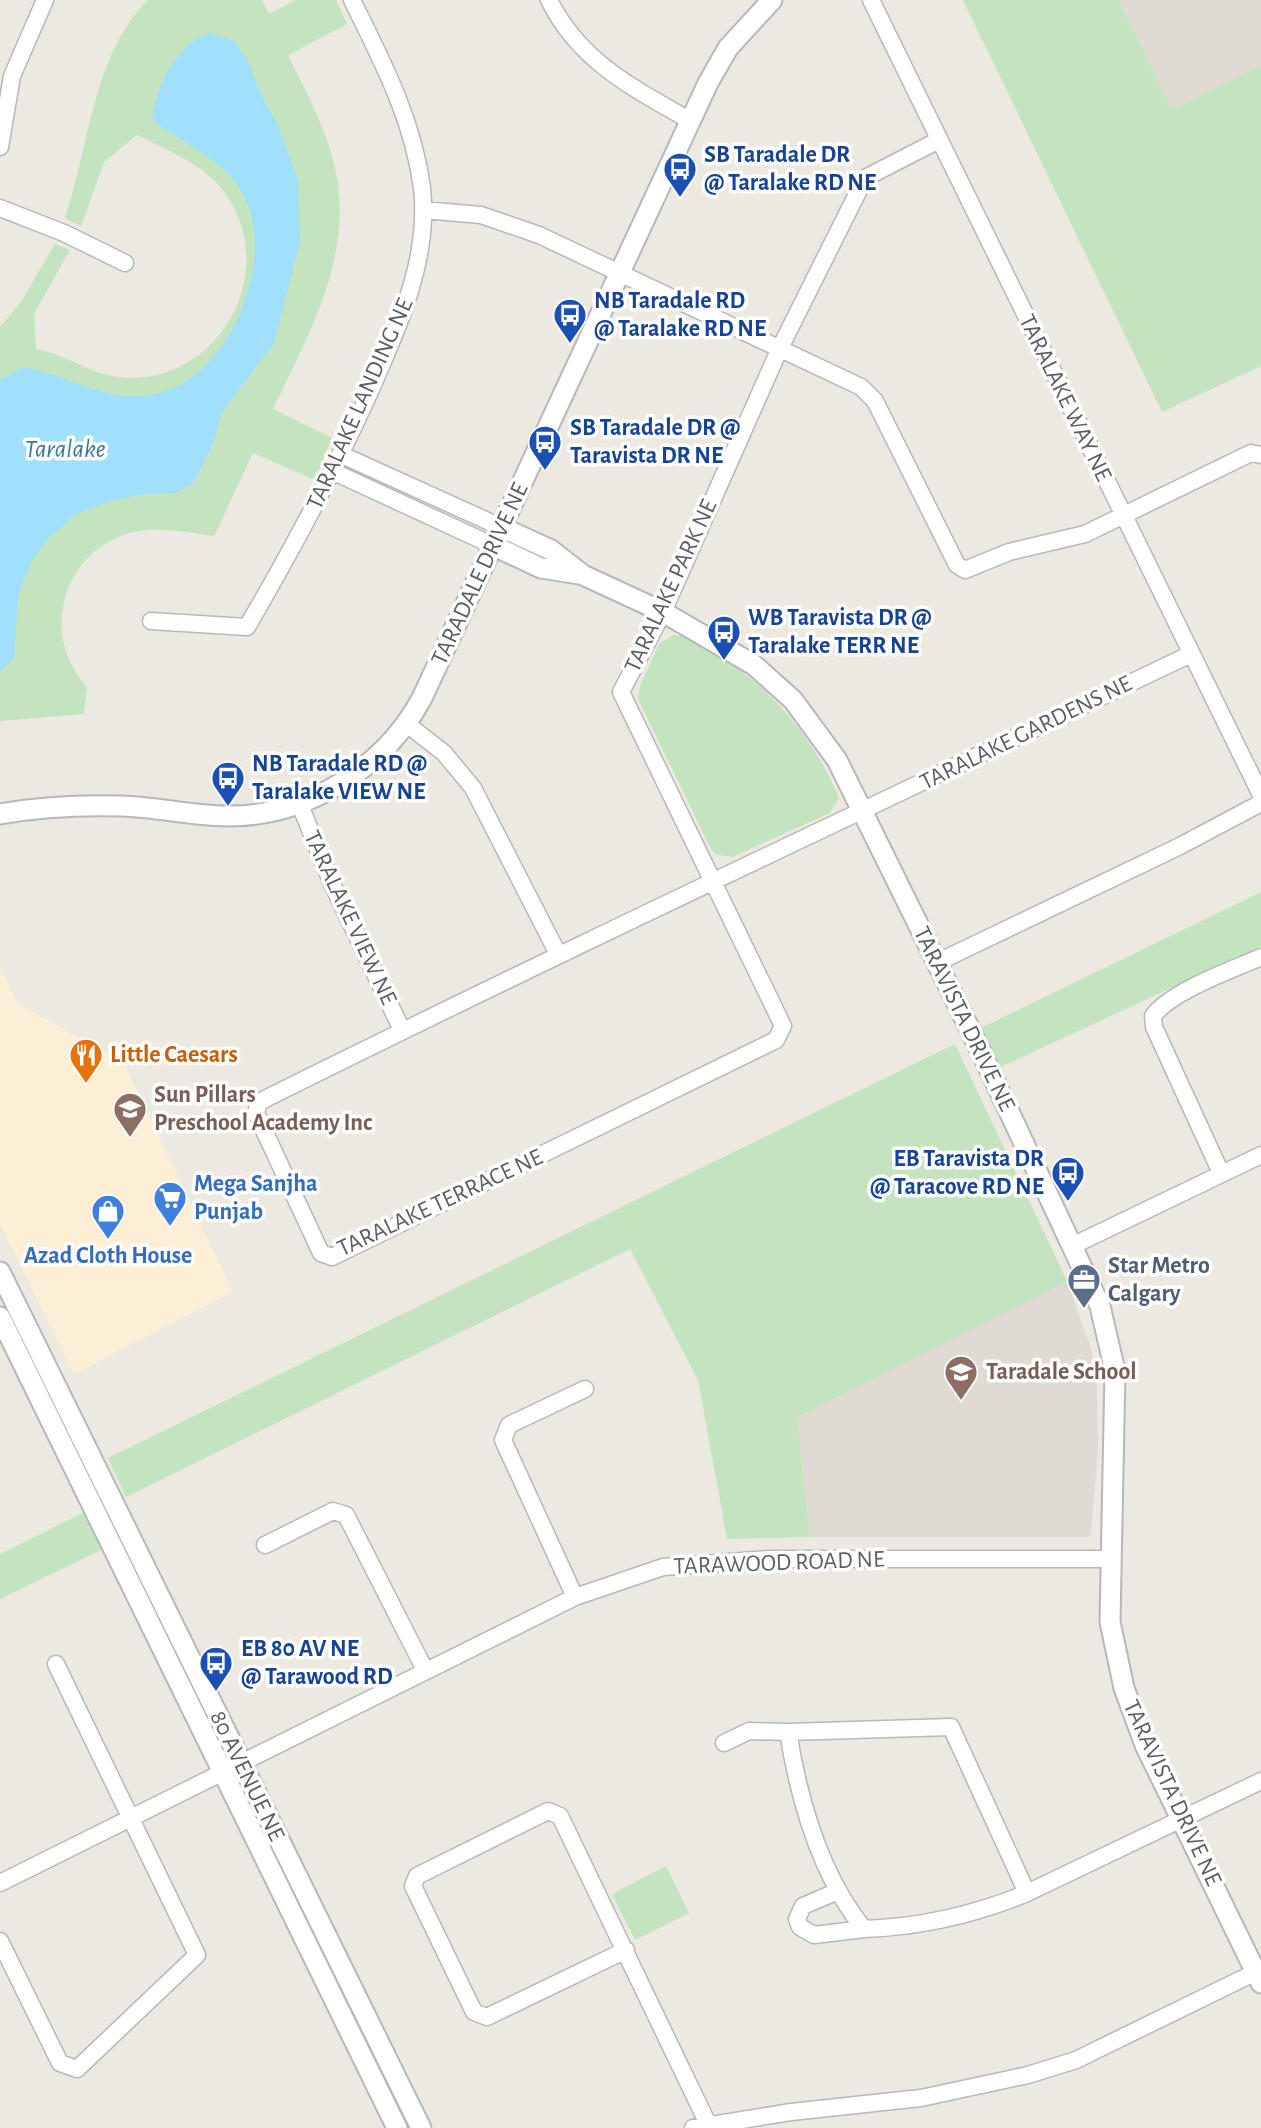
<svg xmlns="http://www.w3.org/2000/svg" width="1261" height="2128" font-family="'Alegreya Sans',sans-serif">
<rect width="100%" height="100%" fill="#ece9e1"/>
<path fill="#fdefd6" d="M0 966 17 1003 124 1063 233 1292 74 1374 0 1224Z"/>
<path fill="#dfdad2" d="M1118 0H1261V66L1172 109Z
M1067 1281 1092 1352 1097 1388 1098 1447 1091 1534 1087 1537H810L797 1417Z"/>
<path fill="#c3e4be" d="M148 0H262L269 14 296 0H336L347 24 288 55C305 90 325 126 334 164 356 253 310 331 273 409L332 438 315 480 253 453 214 536C187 532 156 526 129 533 62 553 39 636 87 687L84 714 0 721V327L21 302 55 244 70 250 34 314 36 349C70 355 96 379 132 378 226 376 281 264 222 189 201 163 166 150 137 135L104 162 81 226 65 218C89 147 93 54 148 0Z
M963 0H1118L1172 109 1261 66V366L1162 412Z
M673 635C688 636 705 646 717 654 773 690 813 737 839 798L830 813 732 857 717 855 711 849 638 699 640 686 659 644Z
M1261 892V946L1001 1067 981 1028Z
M955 1044 1067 1281 797 1417 810 1537 727 1539 698 1380 630 1249 126 1497 108 1458Z
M85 1512 103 1549 0 1599V1554Z
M666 1866 689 1913 635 1940 612 1894Z"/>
<path fill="#a1e0fd" d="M210 33 234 41 248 61 260 92 280 130 298 181 300 242 274 343 222 412 212 446 193 483 176 493 144 494 110 501 76 514 48 538 31 562 18 596 14 658 0 672V380L22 367C65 374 99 400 145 396 226 388 277 266 245 198 228 160 182 144 152 119 156 86 177 43 210 33Z"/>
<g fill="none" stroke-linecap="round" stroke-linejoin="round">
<defs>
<path id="minor" d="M549 0C579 61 633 88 689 120
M871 0 1261 795
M939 140 865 178 780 348 663 612 621 692 783 1026 776 1040 332 1257 321 1253 256 1113 259 1102C568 948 880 803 1191 654
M0 147 12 76 45 0
M0 208 64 233 125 263
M423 210 481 215 539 235 861 387 875 401 957 565 965 570 1009 552 1085 534 1251 453 1261 455
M342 455 503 528
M334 472 494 546
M151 621 247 627C293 548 335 470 372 387 399 325 430 258 422 188 413 119 382 61 352 0
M408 725 444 753 473 788 558 954
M300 805 333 886 402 1030
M936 963 1180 846 1261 803
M1221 1173 1154 1027 1153 1016C1171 991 1232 970 1261 957
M1074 1245 1261 1155
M265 1545 333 1511 346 1515 425 1670
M575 1597 503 1440 509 1425 585 1389
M724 1743 749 1731 788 1732
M0 1883 575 1597 663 1567 769 1559H1110
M838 1891 803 1906 797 1919 800 1927 814 1935 864 1929
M1027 1893 951 1727 788 1732C799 1800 820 1875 864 1929 921 1927 974 1915 1027 1893L1261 1781
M0 1941 60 2063 77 2069 197 1955 56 1664
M626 1950 487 2017 474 2012 413 1886 417 1876 548 1811 560 1816 708 2124
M693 2128 791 2112 921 2098 1028 2075 1076 2060 1256 1972"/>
<path id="tertiary" d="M503 528 551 550 583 575 663 612 754 665 793 700 837 760 984 1058 1100 1306 1115 1371 1110 1622 1124 1688 1145 1745 1261 1983
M494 546 541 568 579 574
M0 814C39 807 82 805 122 806 157 807 192 816 227 816 307 817 385 767 422 698L708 83 728 48 772 0
M0 1272 421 2128
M0 1317 397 2128"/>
</defs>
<use href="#minor" stroke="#b4b8bc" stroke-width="19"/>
<use href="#tertiary" stroke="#b4b8bc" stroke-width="23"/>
<use href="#minor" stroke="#fff" stroke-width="16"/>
<use href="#tertiary" stroke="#fff" stroke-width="19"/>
</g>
<defs>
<symbol id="bus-pin" viewBox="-11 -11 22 30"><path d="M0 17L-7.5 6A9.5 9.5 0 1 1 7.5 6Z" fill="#1a4fb4" stroke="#fff"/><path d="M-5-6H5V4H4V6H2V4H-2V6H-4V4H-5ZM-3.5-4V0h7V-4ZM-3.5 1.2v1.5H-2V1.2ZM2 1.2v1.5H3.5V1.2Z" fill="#fff"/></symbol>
<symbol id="restaurant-pin" viewBox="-11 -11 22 30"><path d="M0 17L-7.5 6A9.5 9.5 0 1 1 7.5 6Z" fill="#e8710a" stroke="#fff"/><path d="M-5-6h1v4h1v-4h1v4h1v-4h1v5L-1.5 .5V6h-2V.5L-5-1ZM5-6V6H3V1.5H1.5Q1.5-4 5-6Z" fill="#fff"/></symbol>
<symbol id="school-pin" viewBox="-11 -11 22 30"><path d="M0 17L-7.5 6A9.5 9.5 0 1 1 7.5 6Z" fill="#8d6e63" stroke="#fff"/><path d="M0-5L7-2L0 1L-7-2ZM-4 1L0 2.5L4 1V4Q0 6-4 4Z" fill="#fff"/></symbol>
<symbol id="supermarket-pin" viewBox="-11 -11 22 30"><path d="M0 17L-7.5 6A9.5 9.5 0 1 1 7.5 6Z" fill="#3f7fe0" stroke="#fff"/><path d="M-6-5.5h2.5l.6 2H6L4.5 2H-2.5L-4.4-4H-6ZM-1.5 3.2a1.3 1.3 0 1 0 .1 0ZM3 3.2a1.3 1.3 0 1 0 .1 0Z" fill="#fff"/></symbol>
<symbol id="shop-pin" viewBox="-11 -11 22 30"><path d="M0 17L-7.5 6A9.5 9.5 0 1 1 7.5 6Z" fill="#3f7fe0" stroke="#fff"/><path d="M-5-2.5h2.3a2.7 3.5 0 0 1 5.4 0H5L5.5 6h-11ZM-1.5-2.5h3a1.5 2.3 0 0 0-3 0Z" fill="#fff"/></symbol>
<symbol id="office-pin" viewBox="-11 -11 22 30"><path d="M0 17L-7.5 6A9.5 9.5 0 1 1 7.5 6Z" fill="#5c6f8a" stroke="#fff"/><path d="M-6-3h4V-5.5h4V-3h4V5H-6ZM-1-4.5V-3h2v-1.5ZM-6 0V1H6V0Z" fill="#fff"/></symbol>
</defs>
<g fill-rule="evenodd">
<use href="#bus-pin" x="661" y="150" width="38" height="52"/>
<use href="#bus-pin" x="551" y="296" width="38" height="52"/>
<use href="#bus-pin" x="526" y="423" width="38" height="52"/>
<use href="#bus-pin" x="705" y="613" width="38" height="52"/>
<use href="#bus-pin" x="209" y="759" width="38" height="52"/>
<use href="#restaurant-pin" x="67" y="1036" width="38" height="52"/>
<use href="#school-pin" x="111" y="1090" width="38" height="52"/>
<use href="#bus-pin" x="1049" y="1154" width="38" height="52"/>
<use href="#supermarket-pin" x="151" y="1179" width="38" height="52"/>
<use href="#shop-pin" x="89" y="1192" width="38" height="52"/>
<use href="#office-pin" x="1065" y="1261" width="38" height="52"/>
<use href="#school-pin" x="942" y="1353" width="38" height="52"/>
<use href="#bus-pin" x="197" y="1644" width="38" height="52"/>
</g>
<g text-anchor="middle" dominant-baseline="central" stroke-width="7" stroke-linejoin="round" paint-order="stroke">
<g font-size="24" font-weight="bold" fill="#164399" stroke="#fff" text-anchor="start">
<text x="704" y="155">SB Taradale DR<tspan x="704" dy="28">@ Taralake RD NE</tspan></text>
<text x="594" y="301">NB Taradale RD<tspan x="594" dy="28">@ Taralake RD NE</tspan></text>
<text x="570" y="428">SB Taradale DR @<tspan x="570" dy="28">Taravista DR NE</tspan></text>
<text x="748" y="618">WB Taravista DR @<tspan x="748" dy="28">Taralake TERR NE</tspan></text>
<text x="252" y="764">NB Taradale RD @<tspan x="252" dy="28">Taralake VIEW NE</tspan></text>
<text x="1044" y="1159" text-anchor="end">EB Taravista DR<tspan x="1044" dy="28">@ Taracove RD NE</tspan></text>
<text x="241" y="1649">EB 80 AV NE<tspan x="241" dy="28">@ Tarawood RD</tspan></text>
</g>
<g font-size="24" fill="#5a5e62" stroke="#fff">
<text transform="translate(1065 398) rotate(64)">TARALAKE WAY NE</text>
<text transform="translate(360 404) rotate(-66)">TARALAKE LANDING NE</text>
<text transform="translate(480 574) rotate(-65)">TARADALE DRIVE NE</text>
<text transform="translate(671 586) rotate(-65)">TARALAKE PARK NE</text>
<text transform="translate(1026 733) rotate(-26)">TARALAKE GARDENS NE</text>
<text transform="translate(350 918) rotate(65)">TARALAKE VIEW NE</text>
<text transform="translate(964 1019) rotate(64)">TARAVISTA DRIVE NE</text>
<text transform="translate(440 1203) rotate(-25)">TARALAKE TERRACE NE</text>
<text transform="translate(779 1563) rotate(-2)">TARAWOOD ROAD NE</text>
<text transform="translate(247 1776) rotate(64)">80 AVENUE NE</text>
<text transform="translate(1172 1793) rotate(65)">TARAVISTA DRIVE NE</text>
</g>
<g font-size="24" font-weight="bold" fill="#c56008" stroke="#fff" text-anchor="start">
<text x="110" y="1055">Little Caesars</text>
</g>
<g font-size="24" font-weight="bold" fill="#785e54" stroke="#fff" text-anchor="start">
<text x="154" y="1095">Sun Pillars<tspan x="154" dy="28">Preschool Academy Inc</tspan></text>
<text x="986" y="1372">Taradale School</text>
</g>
<g font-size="24" font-weight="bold" fill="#366cbe" stroke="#fff" text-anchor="start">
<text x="194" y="1184">Mega Sanjha<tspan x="194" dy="28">Punjab</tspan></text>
<text x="108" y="1256" text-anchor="middle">Azad Cloth House</text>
</g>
<g font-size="24" font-weight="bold" fill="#4e5e75" stroke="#fff" text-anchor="start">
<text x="1108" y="1266">Star Metro<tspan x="1108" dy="28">Calgary</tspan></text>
</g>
<g font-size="26" font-style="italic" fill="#3b779c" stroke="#fff">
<text x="65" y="449">Taralake</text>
</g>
</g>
</svg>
